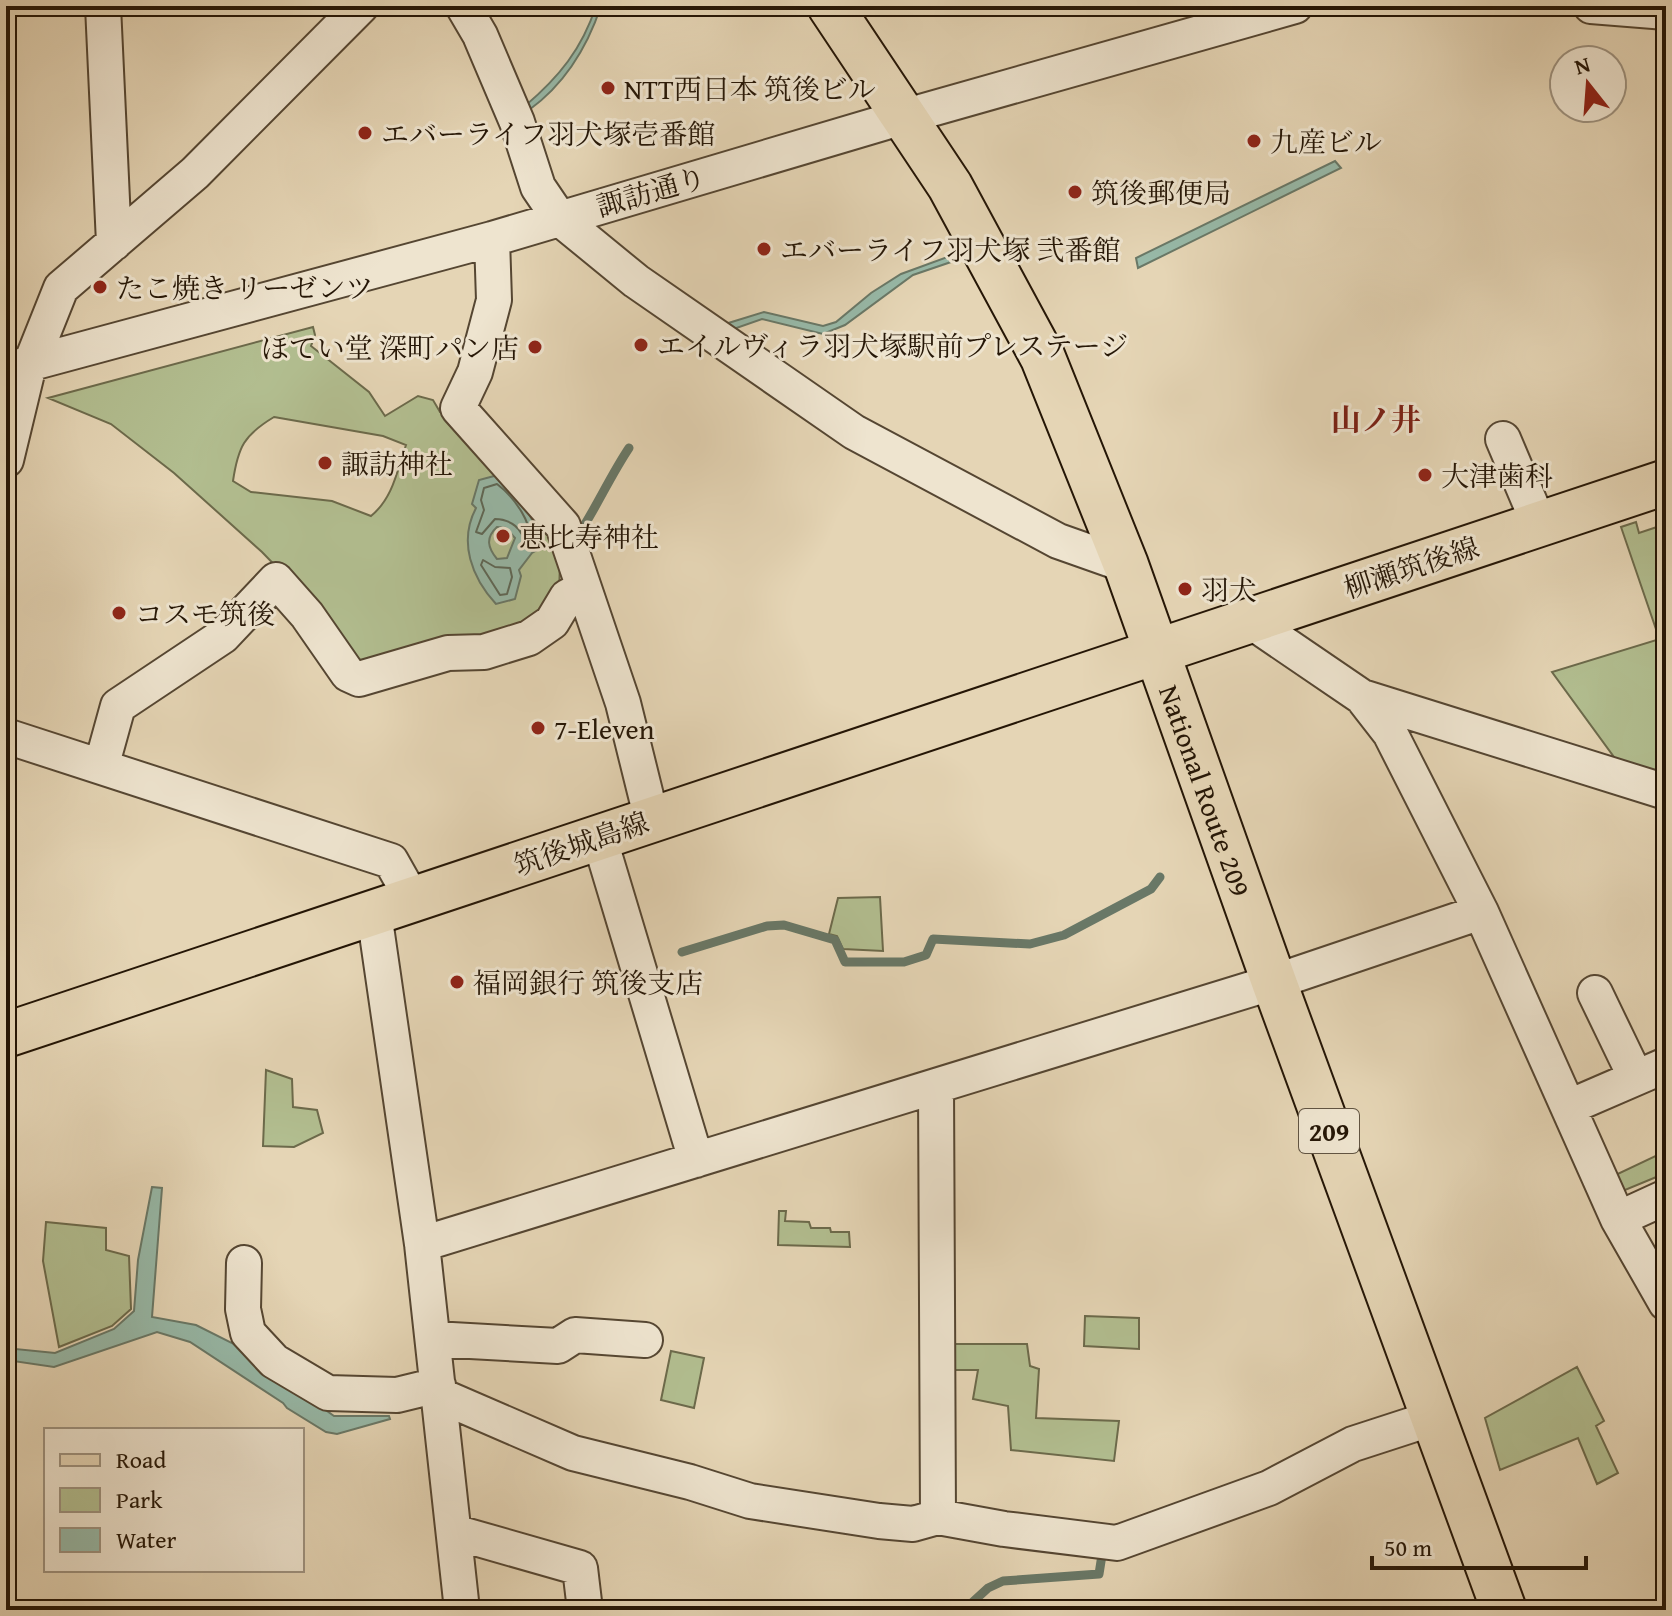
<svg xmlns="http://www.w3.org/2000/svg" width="1672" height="1616" font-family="'Gentium Book Plus','Noto Serif JP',serif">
<rect width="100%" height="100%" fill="#e5d5b5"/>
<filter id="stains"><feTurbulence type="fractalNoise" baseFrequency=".0025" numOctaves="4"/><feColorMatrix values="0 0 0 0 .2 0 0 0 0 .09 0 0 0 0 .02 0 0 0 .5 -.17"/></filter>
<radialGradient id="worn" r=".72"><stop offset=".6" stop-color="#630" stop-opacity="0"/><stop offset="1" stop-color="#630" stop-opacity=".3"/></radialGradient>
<path fill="#b2be90" stroke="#6c6a4b" stroke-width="2" fill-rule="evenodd" d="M313 327 315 335 311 346 369 392 385 416 418 396 433 400 440 412 454 410 561 531 559 594 529 632 377 666 358 661 291 582 262 552 174 473 111 424 48 398ZM274 417 383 436 406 445C397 471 393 498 371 516L332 501 251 492 233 481C238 447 244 435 274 417Z
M1636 522 1639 533 1666 524V632L1658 635 1621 527Z
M1666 637V781L1622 768 1552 672Z
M880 897 883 951 843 949 837 936 829 934 838 898Z
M266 1070 292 1079 293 1107 317 1110 323 1133 294 1147 263 1146Z
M1666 1151V1173L1613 1195 1607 1179Z
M779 1211H786L785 1221 809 1222 811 1228H830L831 1232H849L850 1247 778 1245Z
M46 1222 106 1228V1250L129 1256 131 1309 112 1326 59 1347 43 1261Z
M1085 1316 1139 1318V1349L1084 1346Z
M944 1344H1027L1030 1366 1039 1369 1036 1418 1119 1421 1114 1461 1011 1450 1008 1406 973 1399 978 1370H941Z
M671 1351 704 1358 694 1408 661 1400Z
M1577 1367 1604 1421 1596 1426 1618 1473 1597 1484 1578 1438 1500 1470 1485 1418Z"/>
<path fill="#97b9a8" stroke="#697867" stroke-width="2" fill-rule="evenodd" d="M596 6H601C587 48 565 84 529 110L525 106C559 77 582 49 596 6Z
M1335 161 1341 168 1138 268 1136 258Z
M950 256 951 262 913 275 845 325 823 334 762 319 725 332 722 325 764 312 823 326 836 322 871 293 901 274Z
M498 475C518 498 538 516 539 549L532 553 519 570 521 576 515 599 496 604C472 578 458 542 476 508L472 504 479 480ZM497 527 506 528 515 538 507 558 497 559C488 548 485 538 497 527Z
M152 1187 162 1188 152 1317 196 1325 232 1343 334 1416H389L390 1419 337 1434 326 1432 287 1408 283 1403 190 1342 157 1332 54 1367 6 1360V1348L55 1353 114 1329 134 1311 138 1260Z"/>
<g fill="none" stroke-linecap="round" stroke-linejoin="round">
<path stroke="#5e6857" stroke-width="2" d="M497 484C514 497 535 525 529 545L524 544C524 529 510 519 495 519L482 534 476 532 484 510 481 500 484 488Z
M483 560 495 567 510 568 512 577 507 594 500 595 481 565Z"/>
<path stroke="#697867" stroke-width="9" d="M582 529C599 502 611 475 629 448
M682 952 767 926 784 925 835 940 845 962H904L926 955 933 939 1030 944 1064 935 1151 889 1160 877
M964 1610 988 1588 1003 1581 1099 1574 1102 1555"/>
<defs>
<path id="minor" d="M103 6 114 243
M463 6 480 35 517 122 538 187 559 218 636 281 854 432 1058 541 1126 565
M1591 6 1666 12
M492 239 494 300 475 372 458 408 563 526 623 703 652 820
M6 370 492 239 903 117 1295 6
M1503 439 1539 524
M6 460 27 373 61 288 195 173 361 6
M1249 620 1362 697 1666 792
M1362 697 1390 733 1481 912 1618 1219 1666 1303
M6 736 391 861 413 900
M105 753 118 706 223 636 276 580 307 615 348 674 359 679 448 653 484 652 529 638 552 622 567 597 582 589
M599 837 696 1160
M374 913 422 1244 462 1610
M1595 993 1636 1078
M936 1086 938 1517
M1569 1107 1666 1065
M1618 1219 1666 1197
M422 1244 1274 982 1481 912
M244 1263 243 1309 248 1333 274 1361 328 1393 397 1395 438 1385
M434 1339 558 1346 575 1335 645 1340
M439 1395 573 1453 690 1482 750 1501 879 1521 913 1524 938 1517 1004 1529 1117 1543 1269 1488 1353 1444 1433 1418
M454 1532 580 1568 585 1610"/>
<path id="major" d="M6 1035 1666 482"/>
<g id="highway">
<path id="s1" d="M830 6 950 186 1043 358 1126 565 1274 982 1504 1610"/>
</g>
</defs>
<use href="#minor" stroke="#554632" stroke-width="38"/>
<use href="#major" stroke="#251606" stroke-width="48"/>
<use href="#highway" stroke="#251606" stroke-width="48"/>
<use href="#minor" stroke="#eee4cf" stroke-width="34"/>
<use href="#major" stroke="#e5d5b5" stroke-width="44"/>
<use href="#highway" stroke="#e5d5b5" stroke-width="44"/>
</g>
<g fill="#8f2418" stroke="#eee4cf" stroke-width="3">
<circle cx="608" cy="88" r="8"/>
<circle cx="365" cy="133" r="8"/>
<circle cx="1254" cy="141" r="8"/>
<circle cx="1075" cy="192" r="8"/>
<circle cx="764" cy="249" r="8"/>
<circle cx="100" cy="287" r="8"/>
<circle cx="641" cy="345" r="8"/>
<circle cx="535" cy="347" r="8"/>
<circle cx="325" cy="463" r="8"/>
<circle cx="1425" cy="475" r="8"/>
<circle cx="503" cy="536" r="8"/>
<circle cx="1185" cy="589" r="8"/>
<circle cx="119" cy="613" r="8"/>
<circle cx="538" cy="728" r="8"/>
<circle cx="457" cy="982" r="8"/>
</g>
<g text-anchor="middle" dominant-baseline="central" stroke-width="6" stroke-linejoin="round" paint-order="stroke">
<rect fill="#eee4cf" stroke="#615442" stroke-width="2" x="1299" y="1109" width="60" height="44" rx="6"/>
<g font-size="26" font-weight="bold" fill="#251606">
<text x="1329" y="1131">209</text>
</g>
<g font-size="28" fill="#251606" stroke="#eee4cf" text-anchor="start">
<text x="624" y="88">NTT西日本 筑後ビル</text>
<text x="381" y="133">エバーライフ羽犬塚壱番館</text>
<text x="1270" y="141">九産ビル</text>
<text x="1091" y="192">筑後郵便局</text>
<text x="780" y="249">エバーライフ羽犬塚 弐番館</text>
<text x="116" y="287">たこ焼き リーゼンツ</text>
<text x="657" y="345">エイルヴィラ羽犬塚駅前プレステージ</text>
<text x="519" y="347" text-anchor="end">ほてい堂 深町パン店</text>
<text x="341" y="463">諏訪神社</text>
<text x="1441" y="475">大津歯科</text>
<text x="519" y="536">恵比寿神社</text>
<text x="1201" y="589">羽犬</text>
<text x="135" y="613">コスモ筑後</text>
<text x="554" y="728">7-Eleven</text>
<text x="473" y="982">福岡銀行 筑後支店</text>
</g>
<g font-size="28" fill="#251606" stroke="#eee4cf">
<text transform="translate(651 191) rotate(-16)">諏訪通り</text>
<text transform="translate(1411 567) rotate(-18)">柳瀬筑後線</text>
<text stroke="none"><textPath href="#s1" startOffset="874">National Route 209</textPath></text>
<text transform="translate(581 843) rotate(-19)">筑後城島線</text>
</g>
<g font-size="30" font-weight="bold" fill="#7a1f14" stroke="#eee4cf">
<text x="1376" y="419">山ノ井</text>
</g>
</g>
<rect width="1672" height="1616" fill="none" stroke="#e5d5b5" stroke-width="32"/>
<rect x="8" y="8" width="1656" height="1600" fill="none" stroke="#251606" stroke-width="4"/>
<rect x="16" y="16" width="1640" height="1584" fill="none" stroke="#251606" stroke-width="2"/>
<rect x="44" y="1428" width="260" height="144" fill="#eee4cf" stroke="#9e927f" stroke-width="2"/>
<rect x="60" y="1454" width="40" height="12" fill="#e5d5b5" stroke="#9e927f" stroke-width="2"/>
<text x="116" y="1468" font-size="24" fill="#251606">Road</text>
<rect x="60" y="1488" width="40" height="24" fill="#b2be90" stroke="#9e927f" stroke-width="2"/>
<text x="116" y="1508" font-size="24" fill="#251606">Park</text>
<rect x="60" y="1528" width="40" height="24" fill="#97b9a8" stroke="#9e927f" stroke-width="2"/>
<text x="116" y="1548" font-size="24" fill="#251606">Water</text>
<g transform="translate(1588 84) rotate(343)"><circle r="38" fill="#eee4cf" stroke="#9e927f" stroke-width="2"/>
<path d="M0-6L14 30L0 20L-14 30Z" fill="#8f2418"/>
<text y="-12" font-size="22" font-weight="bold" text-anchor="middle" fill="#251606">N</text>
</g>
<path d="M1372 1556v12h214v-12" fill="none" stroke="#251606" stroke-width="4"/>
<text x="1384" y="1556" font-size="24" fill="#251606" stroke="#eee4cf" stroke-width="6" paint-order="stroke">50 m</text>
<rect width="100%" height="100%" filter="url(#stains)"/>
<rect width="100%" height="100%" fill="url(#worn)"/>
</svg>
